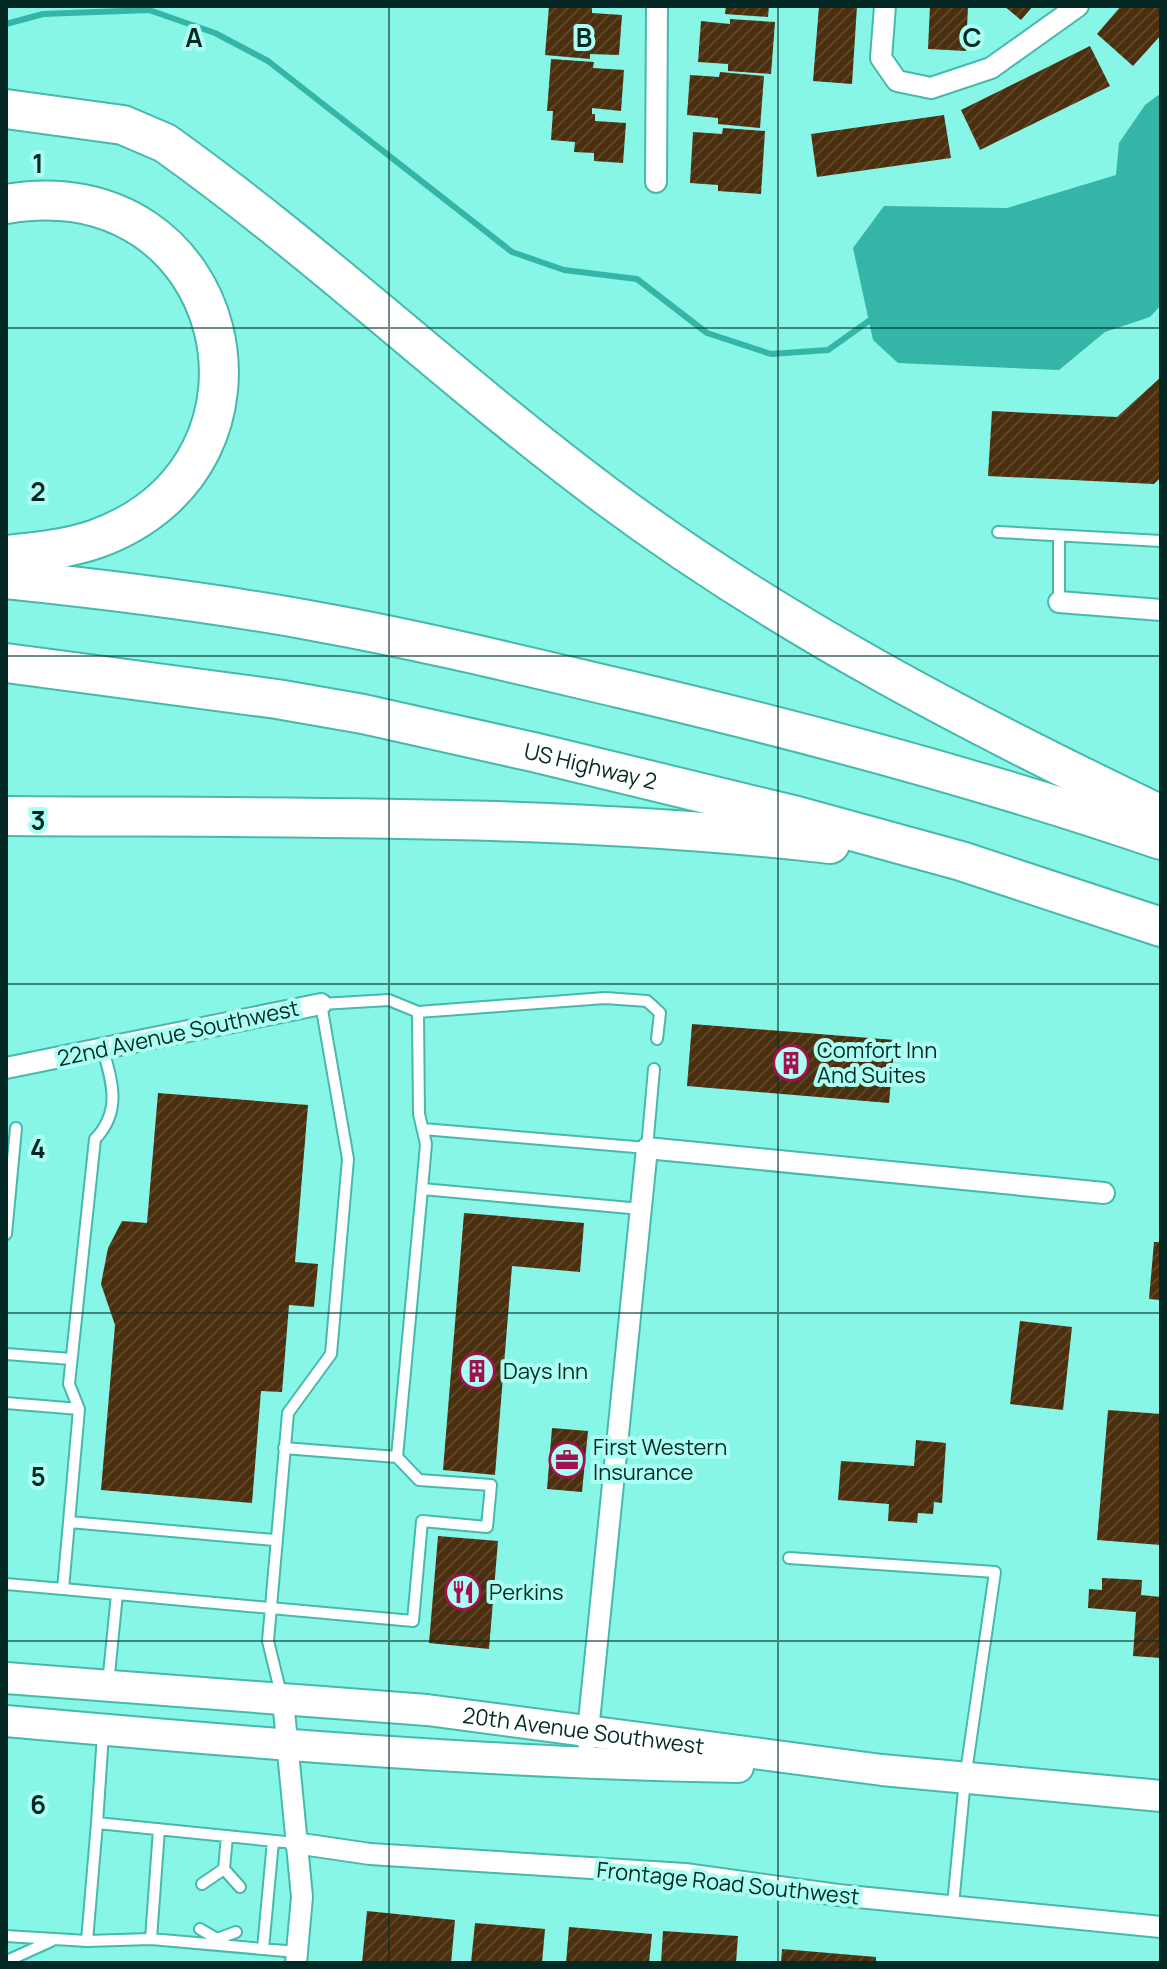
<svg xmlns="http://www.w3.org/2000/svg" width="1167" height="1969" font-family="Manrope,sans-serif">
<defs>
<pattern id="building-hatch" width="6" height="6" patternUnits="userSpaceOnUse" patternTransform="scale(2)"><rect width="6" height="6" fill="#4c2f0e"/><path d="M-1 1l2-2M0 6l6-6M5 7l2-2" fill="none" stroke="#5c4528"/></pattern>
</defs>
<rect width="100%" height="100%" fill="#87f6e7"/>
<path fill="#35b5a7" d="M1161 93V305L1150 317 1105 332 1059 370 898 363 873 340 853 248 884 206 1007 208 1116 175 1119 143 1145 105Z"/>
<g fill="none" stroke-linecap="round" stroke-linejoin="round">
<path stroke="#35b5a7" stroke-width="6" d="M6 24 43 14 149 10 215 33 268 61 512 252 564 270 637 279 707 333 771 354 828 350 873 318"/>
</g>
<path fill="url(#building-hatch)" d="M549 6H592V13L622 15 619 55 590 54V59L545 55Z
M726 6H769L768 17 725 14Z
M819 6H857L852 84 813 81Z
M930 6H968L966 51 928 49Z
M1004 6H1033L1021 20Z
M1121 6H1161V35L1133 66 1097 34Z
M730 19 775 22 771 74 728 71V64L698 62 701 21 730 24Z
M1090 46 1110 86 980 150 961 110Z
M551 59 594 62 593 68 624 70 621 111 592 108V114H595V121L626 123 623 163 594 161V153L574 152 575 142 551 140 553 111H547Z
M720 72 764 76 760 128 718 124V118L687 115 690 75 719 77Z
M944 115 951 158 817 177 811 134Z
M723 128 765 131 761 194 718 191V185L690 183 693 132 722 134Z
M1161 377V477L1154 484 988 476 992 411 1117 417Z
M692 1024 895 1040 889 1103 687 1086Z
M158 1093 308 1105 295 1262 318 1264 314 1307 289 1305 282 1392 261 1391 252 1503 101 1490 115 1325 101 1284 108 1248 122 1221 147 1223Z
M464 1213 584 1223 580 1272 512 1266 495 1475 443 1470Z
M1154 1242H1161V1300L1149 1299Z
M1020 1321 1072 1327 1063 1410 1010 1404Z
M1108 1410 1161 1414V1545L1097 1540Z
M552 1428 588 1431 582 1492 547 1489Z
M916 1440 946 1443 942 1503 934 1502 933 1514 918 1513 917 1523 888 1521 889 1504 838 1500 841 1461 914 1466Z
M438 1536 498 1541 489 1649 429 1643Z
M1102 1578 1142 1580 1141 1595 1161 1597V1658L1133 1656 1136 1612 1088 1608 1089 1589 1102 1590Z
M367 1911 455 1920 451 1963H362Z
M475 1923 545 1929 542 1963H471Z
M569 1927 652 1934 649 1963H566Z
M663 1931 738 1936 736 1963H661Z
M782 1949 876 1957V1963H781Z"/>
<g fill="none" stroke-linecap="round" stroke-linejoin="round">
<defs>
<path id="lane" d="M998 532 1161 541
M1059 602V536
M418 1012 419 1114 426 1144 422 1189
M423 1129 647 1148 654 1069
M6 1234 16 1128
M6 1354 71 1359
M6 1403 79 1409 69 1522
M79 1409 69 1384 95 1139C121 1112 113 1084 103 1050
M284 1448 397 1457 422 1189 641 1209
M789 1558 995 1572 965 1779 953 1905
M6 1584 63 1589
M117 1594 63 1589 69 1522 274 1540
M108 1684 117 1594 413 1621 422 1521 487 1527 491 1485 419 1480 397 1457
M281 1694 268 1641 288 1413 331 1354 348 1159 321 1004 389 1000 418 1012 605 998 647 1001 660 1013 657 1039
M97 1823 103 1734
M224 1869 240 1887
M202 1884 224 1869 227 1836
M200 1929 217 1939 236 1932
M6 1936 87 1941 151 1939 297 1952
M151 1939 159 1829
M87 1941 97 1823 295 1843
M263 1949 273 1841
M9 1960 51 1941"/>
<path id="street" d="M885 6 881 58 897 81 931 88 991 68 1078 6
M656 182 657 6
M1059 602 1161 610
M6 1068 321 1004
M283 1700 302 1897 296 1963
M587 1741 647 1148 1104 1193
M295 1843 370 1854 685 1874 838 1895 1161 1927"/>
<g id="secondary">
<path id="s1" d="M6 1678 427 1710 882 1770 1161 1796"/>
<path d="M6 1721C250 1743 493 1763 738 1767"/>
</g>
<g id="highway">
<path d="M6 109 123 125 165 143C318 252 455 383 605 495 778 624 967 722 1161 815"/>
<path d="M6 204C232 165 303 464 96 539 67 549 36 552 6 555"/>
<path d="M6 579C112 590 218 603 324 623 423 641 521 665 619 688 802 731 983 779 1161 840"/>
<path id="s2" d="M6 663 277 699 363 714 533 752 797 816 961 861 1161 927"/>
<path d="M6 816C281 818 557 813 830 844"/>
</g>
</defs>
<use href="#lane" stroke="#47b9ac" stroke-width="14"/>
<use href="#street" stroke="#47b9ac" stroke-width="24"/>
<use href="#secondary" stroke="#47b9ac" stroke-width="34"/>
<use href="#highway" stroke="#47b9ac" stroke-width="42"/>
<use href="#lane" stroke="#fff" stroke-width="10"/>
<use href="#street" stroke="#fff" stroke-width="20"/>
<use href="#secondary" stroke="#fff" stroke-width="30"/>
<use href="#highway" stroke="#fff" stroke-width="38"/>
</g>
<path fill="none" stroke="#042925" stroke-width="2" stroke-opacity="0.55" d="M389 6V1963M778 6V1963M6 328H1161M6 656H1161M6 984H1161M6 1313H1161M6 1641H1161"/>
<defs>
<symbol id="building-ring" viewBox="-11 -11 22 22"><circle r="9.5" fill="#abfff3" stroke="#a4104e" stroke-width="1.5"/><path d="M-4-6H4V6H1V3H-1V6H-4ZM-2.5-4.3h1.7v1.8h-1.7ZM.8-4.3h1.7v1.8H.8ZM-2.5-1h1.7V.8h-1.7ZM.8-1h1.7V.8H.8Z" fill="#a4104e"/></symbol>
<symbol id="office-ring" viewBox="-11 -11 22 22"><circle r="9.5" fill="#abfff3" stroke="#a4104e" stroke-width="1.5"/><path d="M-6-3h4V-5.5h4V-3h4V5H-6ZM-1-4.5V-3h2v-1.5ZM-6 0V1H6V0Z" fill="#a4104e"/></symbol>
<symbol id="restaurant-ring" viewBox="-11 -11 22 22"><circle r="9.5" fill="#abfff3" stroke="#a4104e" stroke-width="1.5"/><path d="M-5-6h1v4h1v-4h1v4h1v-4h1v5L-1.5 .5V6h-2V.5L-5-1ZM5-6V6H3V1.5H1.5Q1.5-4 5-6Z" fill="#a4104e"/></symbol>
</defs>
<g fill-rule="evenodd">
<use href="#building-ring" x="771" y="1043" width="40" height="40"/>
<use href="#building-ring" x="457" y="1351" width="40" height="40"/>
<use href="#office-ring" x="547" y="1440" width="40" height="40"/>
<use href="#restaurant-ring" x="443" y="1572" width="40" height="40"/>
</g>
<g text-anchor="middle" dominant-baseline="central" stroke-width="8" stroke-linejoin="round" paint-order="stroke">
<g font-size="22" fill="#042925" stroke="#abfff3">
<text stroke="none"><textPath href="#s2" startOffset="594">US Highway 2</textPath></text>
<text transform="translate(178 1033) rotate(-12)">22nd Avenue Southwest</text>
<text stroke="none"><textPath href="#s1" startOffset="580">20th Avenue Southwest</textPath></text>
<text transform="translate(728 1883) rotate(6)">Frontage Road Southwest</text>
</g>
<g font-size="22" fill="#042925" stroke="#abfff3" text-anchor="start">
<text x="817" y="1050">Comfort Inn<tspan x="817" dy="25">And Suites</tspan></text>
<text x="503" y="1371">Days Inn</text>
<text x="593" y="1447">First Western<tspan x="593" dy="25">Insurance</tspan></text>
<text x="489" y="1592">Perkins</text>
</g>
</g>
<g font-size="26" text-anchor="middle" font-weight="bold" fill="#042925" stroke="#abfff3" stroke-width="8" stroke-linejoin="round" paint-order="stroke">
<text x="194" y="47">A</text>
<text x="584" y="47">B</text>
<text x="972" y="47">C</text>
<text x="38" y="173">1</text>
<text x="38" y="501">2</text>
<text x="38" y="830">3</text>
<text x="38" y="1158">4</text>
<text x="38" y="1486">5</text>
<text x="38" y="1814">6</text>
</g>
<rect width="1167" height="1969" fill="none" stroke="#042925" stroke-width="16"/>
</svg>
